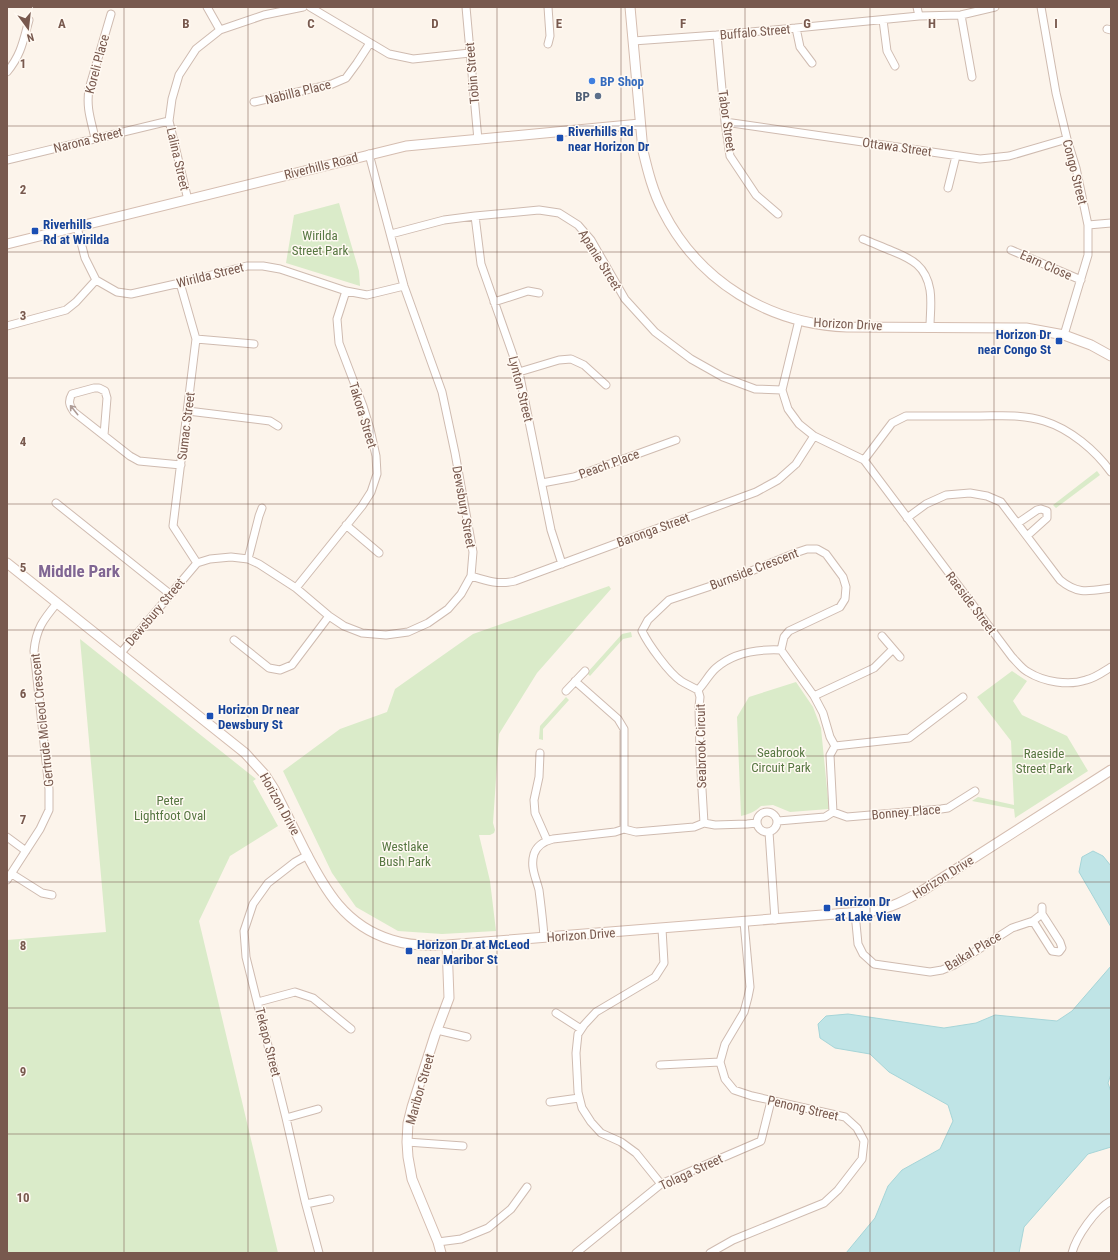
<svg xmlns="http://www.w3.org/2000/svg" width="1118" height="1260" font-family="'Roboto Condensed',sans-serif">
<rect width="100%" height="100%" fill="#fcf4eb"/>
<path fill="#daebc9" d="M339 203 359 271 360 286 286 263 294 215Z
M1097 471 1100 475 1056 508 1053 505Z
M609 586 611 589 537 673 499 734 493 823 495 830 494 833 490 835H479L490 881 496 931 442 934 398 931 356 907 332 873 283 771 340 729 387 712 395 689 473 634Z
M631 632 632 637 623 639 590 676 587 673 622 634Z
M80 639 256 779 253 781 278 826 230 856 199 921 278 1253H7V940L106 932Z
M1012 671 1027 681 1013 701 1022 715 1067 736 1088 771 1015 818 1014 809 972 801 978 797 1014 805 1011 741 977 697Z
M796 682 813 707 821 728 829 809 790 812 773 805 761 806C755 812 749 814 741 816L737 717 749 697Z
M566 697 569 700 543 729V740L539 739 540 726Z"/>
<path fill="#bfe4e6" stroke="#a6d5d8" d="M1093 851 1103 856 1111 866V927L1079 872 1082 857Z
M1111 966V1074L1108 1083 1111 1092V1147L1088 1154 1024 1227 1019 1253H846L875 1218 888 1186 902 1170 940 1149 953 1121 948 1105 889 1072 870 1054 835 1048 820 1038 818 1024 826 1016 848 1014 944 1028 976 1023 995 1015 1057 1021 1072 1011Z"/>
<g fill="none" stroke-linecap="round" stroke-linejoin="round">
<defs>
<path id="street" d="M207 7 220 30
M310 7 389 54 413 59 470 53
M466 7 478 140
M917 7 919 16
M1041 7 1056 93 1067 139 1076 168 1088 225V255L1064 335
M961 15 972 77
M883 20 887 51 895 66
M796 28 800 47 812 63
M1107 29 1111 30
M717 35 725 122 730 156 756 195 778 214
M633 41 717 35 796 28 919 16 961 15 995 7
M548 44 550 36 548 7
M7 72C21 55 23 42 29 20
M254 102 332 84 346 78 357 63 370 43
M725 122 980 159 1009 156 1067 139
M95 138C91 120 86 108 89 89L111 14
M7 160 169 121
M948 188 956 156
M188 200 169 121 172 99 179 75 196 49 220 30 264 15 303 7
M475 216 481 264 519 372 551 530 562 564
M1088 225 1111 223
M77 227 85 258 96 280 117 292 131 294 180 283 247 266H263L280 269 346 291 367 295 404 286
M391 234 444 220 475 216 539 210 559 213 578 225 591 240 625 299 655 332 691 359 723 377 755 389 782 390
M863 239C873 243 882 247 892 251 912 259 926 266 930 290 932 302 930 315 930 327
M1011 250 1081 280
M180 283 196 339 173 526 197 563
M494 302 528 291 539 293
M799 320 782 390 788 409 799 424 814 436 864 460 1012 657C1017 662 1022 669 1028 672 1044 682 1069 686 1086 680 1095 678 1103 672 1111 667
M7 326 66 310 76 302 96 280
M196 339 254 344
M519 372 559 360 571 359 584 365 606 385
M188 411 270 421 278 426
M104 435 107 398 105 391 99 388H94L72 394C68 401 69 405 74 412L130 456 139 461 181 465
M864 460 892 423 906 416C930 416 955 416 980 416 1001 416 1023 414 1044 421 1070 429 1095 450 1111 472
M542 483 574 477 676 440
M56 503 170 594
M907 518 926 504 946 495 970 493 987 496 1001 502 1060 580C1078 595 1089 591 1111 588
M1018 523 1037 510 1041 509 1047 511V518L1027 536
M346 525 379 553
M248 559 259 516 262 508
M471 576C487 581 499 585 515 581L756 492 778 480 796 464 814 436
M296 588 362 506 371 492 377 474 376 456 370 429 363 406 339 343 337 319 346 291
M882 636 900 657
M234 640 269 668 280 670 292 665 329 616
M120 654 197 563 210 559 231 557 248 559 259 564 296 588 329 616 344 626 362 633 386 635 408 632 428 623 448 609 461 594 471 576 473 552 455 453 442 392 404 286 369 154
M575 681 618 719 624 729V829
M698 690C692 687 686 684 681 681 669 673 648 644 642 631L648 620 669 600 729 580 798 552 807 549H817L826 554 843 577 846 587 845 599 840 607 789 631 784 637 781 650
M566 691 585 671
M814 696 874 668 893 649
M835 746 909 738 963 697
M540 753 539 777 534 800 535 813 547 840
M757 822a10 10 0 1 1 20 0a10 10 0 1 1-20 0Z
M833 812 847 817 941 809 948 808 975 791
M704 823 700 755 699 707 700 697 698 690C705 683 709 674 716 668 734 652 758 649 781 650L814 696 823 713 830 737 835 746 830 755 833 812 825 817 778 821
M769 832 775 920
M7 837 26 851
M308 855 295 862 268 883 253 904 244 931 246 957 286 1118 305 1201 319 1253
M12 874 42 893 52 895
M7 880 40 829 49 810V789L34 651C36 629 43 620 57 603
M855 913 858 944 863 954 874 964 930 972 942 970 954 965 1012 928 1033 921 1042 914V907
M1033 921 1052 951 1059 952 1062 948 1060 942 1042 914
M544 937C543 921 541 906 539 890 536 878 530 867 534 854 537 845 545 841 553 839L615 832 624 829 636 832 694 827 704 823 715 825 747 824 757 823
M258 1002 295 992 313 998 351 1029
M556 1013 581 1029
M437 1030 467 1037
M660 1065 720 1062
M550 1102 579 1098
M286 1118 318 1109
M407 1142 463 1146
M661 1184 636 1153 621 1142 601 1133 591 1122 582 1108 578 1092 576 1053 578 1034 584 1025 596 1012 655 977 664 963 662 929
M306 1204 330 1199
M438 1242 461 1239 488 1228 511 1209 527 1187
M576 1253 661 1184 761 1141 771 1101
M710 1253 733 1240 824 1203 838 1190 862 1159 864 1141 857 1128 845 1117 752 1096 734 1090 725 1079 720 1062 725 1044 744 1012 748 997 750 987 744 922
M1072 1253C1076 1237 1096 1208 1111 1201"/>
<path id="secondary" d="M630 7 643 151C648 172 653 192 663 211 699 282 769 324 847 327L1026 328 1064 335 1091 345 1111 356
M7 244 406 146 640 124
M7 563 245 753 265 775 274 789C284 809 294 829 304 849 325 890 345 926 392 940 410 946 429 946 447 945L873 911C891 908 906 900 922 891L1111 770
M441 1253 438 1242 412 1179 408 1157 407 1142 408 1123 412 1107 435 1035 449 998 447 945"/>
</defs>
<use href="#street" stroke="#cfbbb0" stroke-width="9"/>
<use href="#secondary" stroke="#d5bdb0" stroke-width="11"/>
<use href="#street" stroke="#fff" stroke-width="7"/>
<use href="#secondary" stroke="#fff" stroke-width="9"/>
</g>
<defs><path id="oneway-shaft" d="M-6 0H5M1.5-3L5.5 0L1.5 3" fill="none" stroke-width="1.6" stroke-linecap="round" stroke-linejoin="round"/></defs>
<use stroke="#ae9b95" href="#oneway-shaft" transform="translate(74 410) rotate(-129)"/>
<path fill="none" stroke="#78594e" stroke-width="1" stroke-opacity="0.55" d="M124 7V1253M248 7V1253M373 7V1253M497 7V1253M621 7V1253M745 7V1253M870 7V1253M994 7V1253M7 126H1111M7 252H1111M7 378H1111M7 504H1111M7 630H1111M7 756H1111M7 882H1111M7 1008H1111M7 1134H1111"/>
<circle fill="#3f7fe0" stroke="#fff9f2" stroke-width="1.5" cx="592" cy="81" r="4"/>
<circle fill="#5c6f8a" stroke="#fff9f2" stroke-width="1.5" cx="598" cy="96" r="4"/>
<g fill="#1a4fb4" stroke="#fff9f2" stroke-width="1.5">
<rect x="556" y="134" width="8" height="8" rx="2"/>
<rect x="31" y="227" width="8" height="8" rx="2"/>
<rect x="1055" y="337" width="8" height="8" rx="2"/>
<rect x="206" y="712" width="8" height="8" rx="2"/>
<rect x="823" y="904" width="8" height="8" rx="2"/>
<rect x="405" y="947" width="8" height="8" rx="2"/>
</g>
<g text-anchor="middle" dominant-baseline="central" stroke-width="3" stroke-linejoin="round" paint-order="stroke">
<g font-size="13" fill="#78594e" stroke="#fff9f2">
<text transform="translate(755 32) rotate(-5)">Buffalo Street</text>
<text transform="translate(97 64) rotate(-75)">Koreli Place</text>
<text transform="translate(472 73) rotate(-95)">Tobin Street</text>
<text transform="translate(298 92) rotate(-14)">Nabilla Place</text>
<text transform="translate(727 121) rotate(82)">Tabor Street</text>
<text transform="translate(88 140) rotate(-14)">Narona Street</text>
<text transform="translate(897 147) rotate(8)">Ottawa Street</text>
<text transform="translate(178 159) rotate(77)">Lalina Street</text>
<text transform="translate(321 166) rotate(-14)">Riverhills Road</text>
<text transform="translate(1075 172) rotate(76)">Congo Street</text>
<text transform="translate(600 260) rotate(58)">Apanie Street</text>
<text transform="translate(1046 265) rotate(24)">Earn Close</text>
<text transform="translate(210 275) rotate(-14)">Wirilda Street</text>
<text transform="translate(848 324) rotate(3)">Horizon Drive</text>
<text transform="translate(521 389) rotate(76)">Lynton Street</text>
<text transform="translate(363 415) rotate(73)">Takora Street</text>
<text transform="translate(186 426) rotate(-83)">Sumac Street</text>
<text transform="translate(609 464) rotate(-20)">Peach Place</text>
<text transform="translate(464 507) rotate(80)">Dewsbury Street</text>
<text transform="translate(653 530) rotate(-20)">Baronga Street</text>
<text transform="translate(754 569) rotate(-21)">Burnside Crescent</text>
<text transform="translate(971 603) rotate(53)">Raeside Street</text>
<text transform="translate(155 612) rotate(-50)">Dewsbury Street</text>
<text transform="translate(42 720) rotate(-96)">Gertrude Mcleod Crescent</text>
<text transform="translate(701 746) rotate(-91)">Seabrook Circuit</text>
<text transform="translate(280 804) rotate(61)">Horizon Drive</text>
<text transform="translate(906 812) rotate(-5)">Bonney Place</text>
<text transform="translate(943 877) rotate(-32)">Horizon Drive</text>
<text transform="translate(581 935) rotate(-4)">Horizon Drive</text>
<text transform="translate(973 951) rotate(-31)">Baikal Place</text>
<text transform="translate(268 1042) rotate(76)">Tekapo Street</text>
<text transform="translate(420 1089) rotate(-74)">Maribor Street</text>
<text transform="translate(803 1108) rotate(13)">Penong Street</text>
<text transform="translate(691 1172) rotate(-25)">Tolaga Street</text>
</g>
<g font-size="13" font-weight="bold" fill="#366cbe" stroke="#fff9f2" text-anchor="start">
<text x="600" y="81">BP Shop</text>
</g>
<g font-size="13" font-weight="bold" fill="#4e5e75" stroke="#fff9f2" text-anchor="end">
<text x="590" y="96">BP</text>
</g>
<g font-size="13" font-weight="bold" fill="#164399" stroke="#fff9f2" text-anchor="start">
<text x="568" y="131">Riverhills Rd<tspan x="568" dy="15">near Horizon Dr</tspan></text>
<text x="43" y="224">Riverhills<tspan x="43" dy="15">Rd at Wirilda</tspan></text>
<text x="1051" y="334" text-anchor="end">Horizon Dr<tspan x="1051" dy="15">near Congo St</tspan></text>
<text x="218" y="709">Horizon Dr near<tspan x="218" dy="15">Dewsbury St</tspan></text>
<text x="835" y="901">Horizon Dr<tspan x="835" dy="15">at Lake View</tspan></text>
<text x="417" y="944">Horizon Dr at McLeod<tspan x="417" dy="15">near Maribor St</tspan></text>
</g>
<g font-size="13" fill="#577742" stroke="#fff9f2">
<text x="320" y="235">Wirilda<tspan x="320" dy="15">Street Park</tspan></text>
<text x="781" y="752">Seabrook<tspan x="781" dy="15">Circuit Park</tspan></text>
<text x="1044" y="753">Raeside<tspan x="1044" dy="15">Street Park</tspan></text>
<text x="170" y="800">Peter<tspan x="170" dy="15">Lightfoot Oval</tspan></text>
<text x="405" y="846">Westlake<tspan x="405" dy="15">Bush Park</tspan></text>
</g>
<g font-size="17" font-weight="bold" fill="#806693" stroke="#fff9f2">
<text x="79" y="571">Middle Park</text>
</g>
</g>
<g font-size="13" text-anchor="middle" font-weight="bold" fill="#78594e" stroke="#fff9f2" stroke-width="3" stroke-linejoin="round" paint-order="stroke">
<text x="62" y="28">A</text>
<text x="186" y="28">B</text>
<text x="311" y="28">C</text>
<text x="435" y="28">D</text>
<text x="559" y="28">E</text>
<text x="683" y="28">F</text>
<text x="807" y="28">G</text>
<text x="932" y="28">H</text>
<text x="1056" y="28">I</text>
<text x="23" y="68">1</text>
<text x="23" y="194">2</text>
<text x="23" y="320">3</text>
<text x="23" y="446">4</text>
<text x="23" y="572">5</text>
<text x="23" y="698">6</text>
<text x="23" y="824">7</text>
<text x="23" y="950">8</text>
<text x="23" y="1076">9</text>
<text x="23" y="1202">10</text>
</g>
<rect width="1118" height="1260" fill="none" stroke="#78594e" stroke-width="16"/>
<g transform="translate(28 28) rotate(165)" stroke="#fff9f2" stroke-width="3" paint-order="stroke">
<path d="M0-3L7 15L0 10L-7 15Z" fill="#78594e"/>
<text y="-6" font-size="11" font-weight="bold" text-anchor="middle" fill="#78594e">N</text>
</g>
</svg>
